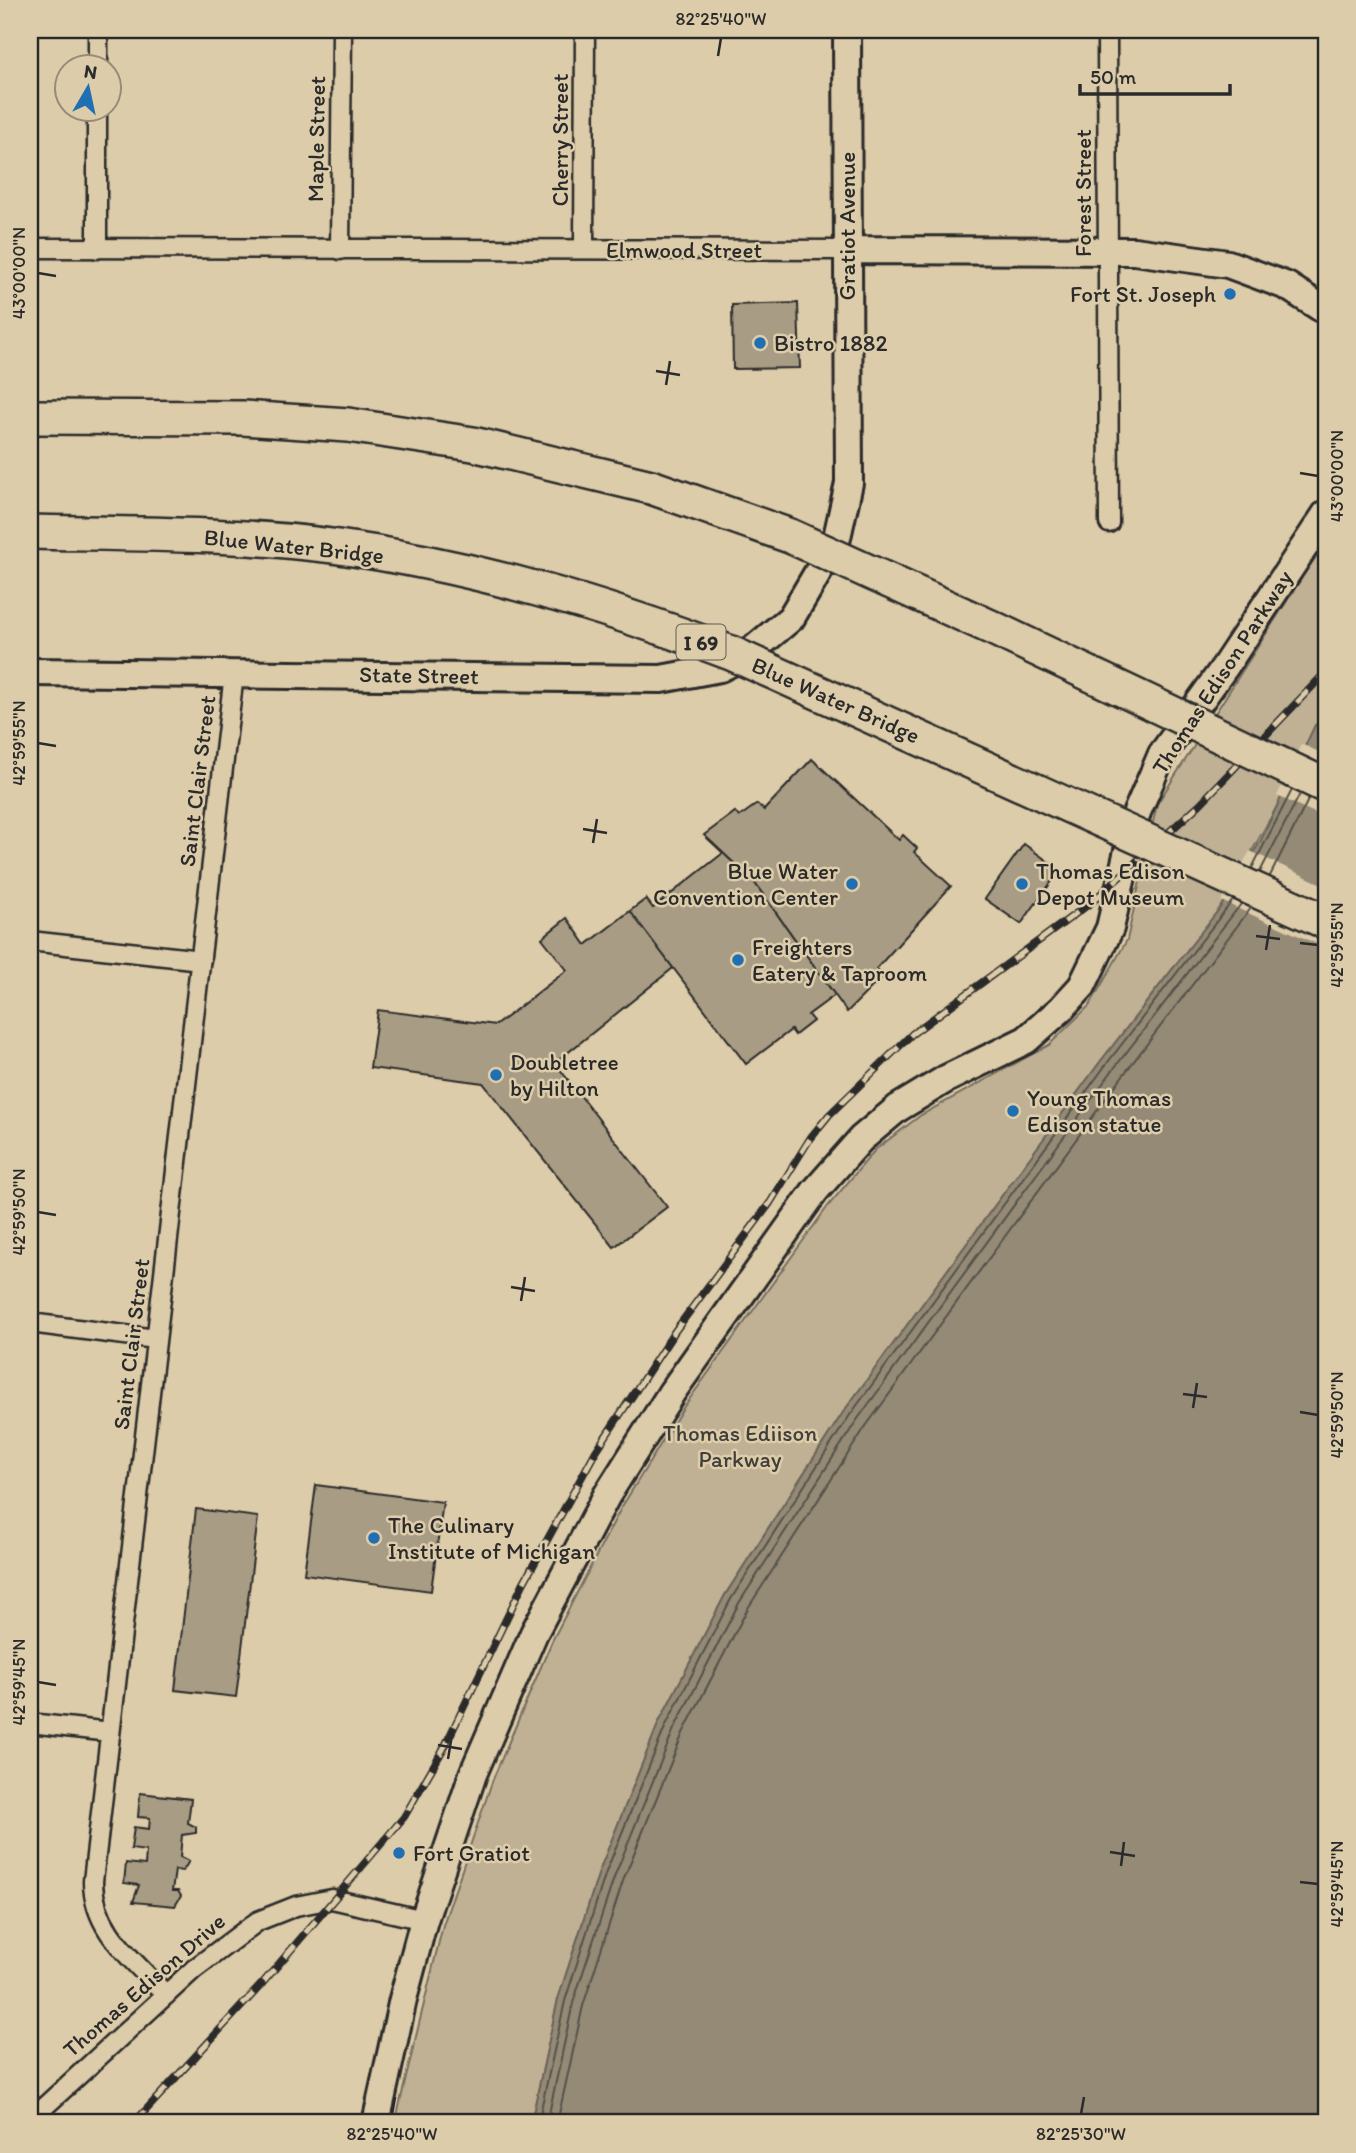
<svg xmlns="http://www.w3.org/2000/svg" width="1356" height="2153" font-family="Itim,sans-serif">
<rect width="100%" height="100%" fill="#ddcca9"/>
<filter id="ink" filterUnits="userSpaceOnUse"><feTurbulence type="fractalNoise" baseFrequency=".0143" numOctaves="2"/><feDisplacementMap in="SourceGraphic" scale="14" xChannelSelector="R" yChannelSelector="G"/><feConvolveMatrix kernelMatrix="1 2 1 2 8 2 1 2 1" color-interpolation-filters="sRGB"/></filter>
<g filter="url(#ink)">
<path fill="#c0b194" stroke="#766e60" stroke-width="2" d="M1326 540V719L1220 908 1100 1062 844 1411 725 1595 659 1722 600 1869 558 1999 531 2123H395L443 1925 493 1779 552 1641 621 1508 683 1408 828 1206 875 1150 921 1115 1049 1045 1090 1005 1127 940 1157 804Z"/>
<path fill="#948a76" stroke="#6a6458" stroke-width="2" d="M1326 719V2123H531L558 1999 600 1869 659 1722 725 1595 844 1411 1100 1062 1220 908 1261 840 1315 725Z"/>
<path fill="#ddcca9" d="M1301 744 1326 755V818L1277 796Z
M1250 851 1326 886V948L1221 901Z"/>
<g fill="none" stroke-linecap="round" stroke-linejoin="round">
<path stroke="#555149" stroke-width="2" d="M1252 868 1292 790
M1260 872 1300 794
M1270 876 1309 798
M538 2123 565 2001 606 1872 666 1725 731 1599 850 1415 1105 1066 1233 900
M547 2123 573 2003 615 1875 674 1729 739 1603 857 1420 1112 1071 1241 904
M557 2123 583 2006 624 1878 683 1733 748 1608 866 1426 1121 1078 1251 908"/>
</g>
<path fill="#a89d84" stroke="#2b2b2b" stroke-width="2" d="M798 303 800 368 733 369 732 305Z
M812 759 899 840 903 835 917 848 914 852 951 886 876 969 883 976 847 1012 754 882 704 835 735 812 739 817 757 804 764 810Z
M1024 844 1060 870 1021 924 985 899Z
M723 853 754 882 835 995 808 1015 813 1021 795 1035 791 1030 746 1064 630 911 646 899 653 908Z
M630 911 673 968 555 1063 667 1207 614 1247 483 1083 370 1068 378 1010 496 1025 567 970 542 938 567 918 586 945Z
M316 1485 443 1502 431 1591 304 1574Z
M196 1509 258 1517 236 1697 175 1690Z
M140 1793 191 1799 188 1823 196 1827V1833L182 1835 180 1857 189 1861 183 1871 175 1870 172 1891H178L181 1896 175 1906 133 1902 139 1885 124 1883 126 1863 145 1865 146 1851 131 1849 134 1827 149 1829 150 1818 138 1817Z"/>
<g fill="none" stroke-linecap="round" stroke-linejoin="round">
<defs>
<path id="street" d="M1107 30 1109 523
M98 66V30
M30 248 846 250
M97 249V108
M584 249 585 30
M340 250 342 30
M30 941 201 960
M30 1323 156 1339
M30 1723 110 1732
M166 1995C134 1960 93 1931 93 1881L234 674
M30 2120 194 1969 258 1921 296 1906 332 1899 424 1920"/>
<path id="secondary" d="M846 250 1134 251 1228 264 1287 286 1326 311
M30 672 661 679 720 668 748 654 791 618 836 542 849 483 847 30
M376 2123 403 1999 424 1920 473 1774 534 1633 607 1495 672 1392 815 1191 861 1139 898 1108 946 1079 1026 1040 1061 1009 1082 986 1110 928 1137 812 1162 754 1224 668 1326 514"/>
</defs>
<use href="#street" stroke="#2b2b2b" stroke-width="23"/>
<use href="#secondary" stroke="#2b2b2b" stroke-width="32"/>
<use href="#street" stroke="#ddcca9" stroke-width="18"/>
<use href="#secondary" stroke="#ddcca9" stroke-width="26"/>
<defs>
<path id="rail" d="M134 2123 261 1985 404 1817 445 1746 523 1584 596 1451 675 1331 770 1203 811 1137 829 1115 912 1034 1093 901 1200 804 1326 672"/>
</defs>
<use href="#rail" stroke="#2b2b2b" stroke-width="8"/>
<use href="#rail" stroke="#ddcca9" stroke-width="5" stroke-dasharray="16" stroke-linecap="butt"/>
<defs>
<path id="highway-bridge" d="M30 417 243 418 348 425 473 444 651 487 790 536 995 629 1326 786
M30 532C130 534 232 533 332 546 470 565 601 604 731 653L1326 922"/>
</defs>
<use href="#highway-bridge" stroke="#2b2b2b" stroke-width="38" stroke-linecap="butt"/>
<use href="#highway-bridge" stroke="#ddcca9" stroke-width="33"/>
</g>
</g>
<path fill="none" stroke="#2b2b2b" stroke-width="2.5" d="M718 56 721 38M38 273 56 276M656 371 680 375M666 385 670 361M1300 473 1318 476M38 743 56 746M583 829 607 833M593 843 597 819M1256 936 1280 939M1300 943 1318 945M1266 950 1270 925M38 1212 56 1215M511 1287 535 1291M521 1301 525 1277M1183 1394 1207 1397M1193 1408 1197 1383M1300 1412 1318 1415M38 1682 56 1685M438 1745 462 1749M448 1759 452 1735M1110 1852 1135 1856M1121 1866 1124 1842M1300 1882 1318 1884M392 2114 395 2097M1081 2114 1084 2097"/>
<g fill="#1f6fb2" stroke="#ddcca9" stroke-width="2.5">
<circle cx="1230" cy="294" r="7"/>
<circle cx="760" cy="343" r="7"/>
<circle cx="852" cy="884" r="7"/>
<circle cx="1022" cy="884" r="7"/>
<circle cx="738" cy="960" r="7"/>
<circle cx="496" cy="1075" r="7"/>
<circle cx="1013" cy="1111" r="7"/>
<circle cx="374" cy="1538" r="7"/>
<circle cx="399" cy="1853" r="7"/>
</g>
<g text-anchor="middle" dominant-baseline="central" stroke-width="5" stroke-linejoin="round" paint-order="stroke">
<rect fill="#ddcca9" stroke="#605b51" stroke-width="2" x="676.5" y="624.5" width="49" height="35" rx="5"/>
<g font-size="21" font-weight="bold" fill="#2b2b2b">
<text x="701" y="642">I 69</text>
</g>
<g font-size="23" fill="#2b2b2b" stroke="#ddcca9">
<text transform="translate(316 139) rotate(-89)">Maple Street</text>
<text transform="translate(560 140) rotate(-90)">Cherry Street</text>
<text transform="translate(1083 193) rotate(-90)">Forest Street</text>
<text transform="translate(847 226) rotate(-90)">Gratiot Avenue</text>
<text x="684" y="250">Elmwood Street</text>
<text transform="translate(294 546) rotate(6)">Blue Water Bridge</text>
<text transform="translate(1222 672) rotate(-57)">Thomas Edison Parkway</text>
<text transform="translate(419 675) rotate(1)">State Street</text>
<text transform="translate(836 700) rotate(24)">Blue Water Bridge</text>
<text transform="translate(197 781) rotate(-83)">Saint Clair Street</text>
<text transform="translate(131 1344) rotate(-83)">Saint Clair Street</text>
<text transform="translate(144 1985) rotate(-41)">Thomas Edison Drive</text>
</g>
<g font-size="23" fill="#2b2b2b" stroke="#ddcca9" text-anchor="start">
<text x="1216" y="294" text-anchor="end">Fort St. Joseph</text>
<text x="774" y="343">Bistro 1882</text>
<text x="838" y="871" text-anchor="end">Blue Water<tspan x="838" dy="26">Convention Center</tspan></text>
<text x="1036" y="871">Thomas Edison<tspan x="1036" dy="26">Depot Museum</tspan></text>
<text x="752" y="947">Freighters<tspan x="752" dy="26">Eatery &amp; Taproom</tspan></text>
<text x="510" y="1062">Doubletree<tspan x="510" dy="26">by Hilton</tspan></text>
<text x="1027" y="1098">Young Thomas<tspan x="1027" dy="26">Edison statue</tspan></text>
<text x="388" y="1525">The Culinary<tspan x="388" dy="26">Institute of Michigan</tspan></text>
<text x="413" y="1853">Fort Gratiot</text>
</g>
<g font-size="23" fill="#413f3b" stroke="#ddcca9">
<text x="740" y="1433">Thomas Ediison<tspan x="740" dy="26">Parkway</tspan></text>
</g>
</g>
<rect width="1356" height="2153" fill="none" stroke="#ddcca9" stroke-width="77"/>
<g transform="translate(88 88) rotate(9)"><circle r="33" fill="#ddcca9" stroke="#968c77" stroke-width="2"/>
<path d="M0-5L12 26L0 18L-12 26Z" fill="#1f6fb2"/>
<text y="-10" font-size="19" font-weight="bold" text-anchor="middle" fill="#2b2b2b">N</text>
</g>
<path d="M1080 84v10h150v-10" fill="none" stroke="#2b2b2b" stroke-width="3.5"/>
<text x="1090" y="84" font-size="21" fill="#2b2b2b" stroke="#ddcca9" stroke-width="5" paint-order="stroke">50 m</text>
<rect x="38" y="38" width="1280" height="2076" fill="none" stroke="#2b2b2b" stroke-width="2.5"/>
<g font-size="18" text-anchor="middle" fill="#2b2b2b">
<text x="721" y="25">82°25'40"W</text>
<text transform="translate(19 273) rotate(-90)" y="6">43°00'00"N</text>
<text transform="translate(1337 476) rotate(-90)" y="6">43°00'00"N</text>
<text transform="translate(19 743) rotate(-90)" y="6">42°59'55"N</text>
<text transform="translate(1337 945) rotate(-90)" y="6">42°59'55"N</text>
<text transform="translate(19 1212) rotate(-90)" y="6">42°59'50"N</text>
<text transform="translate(1337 1415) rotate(-90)" y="6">42°59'50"N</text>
<text transform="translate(19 1682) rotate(-90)" y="6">42°59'45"N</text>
<text transform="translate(1337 1884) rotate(-90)" y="6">42°59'45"N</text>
<text x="392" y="2140">82°25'40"W</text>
<text x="1081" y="2140">82°25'30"W</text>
</g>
</svg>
